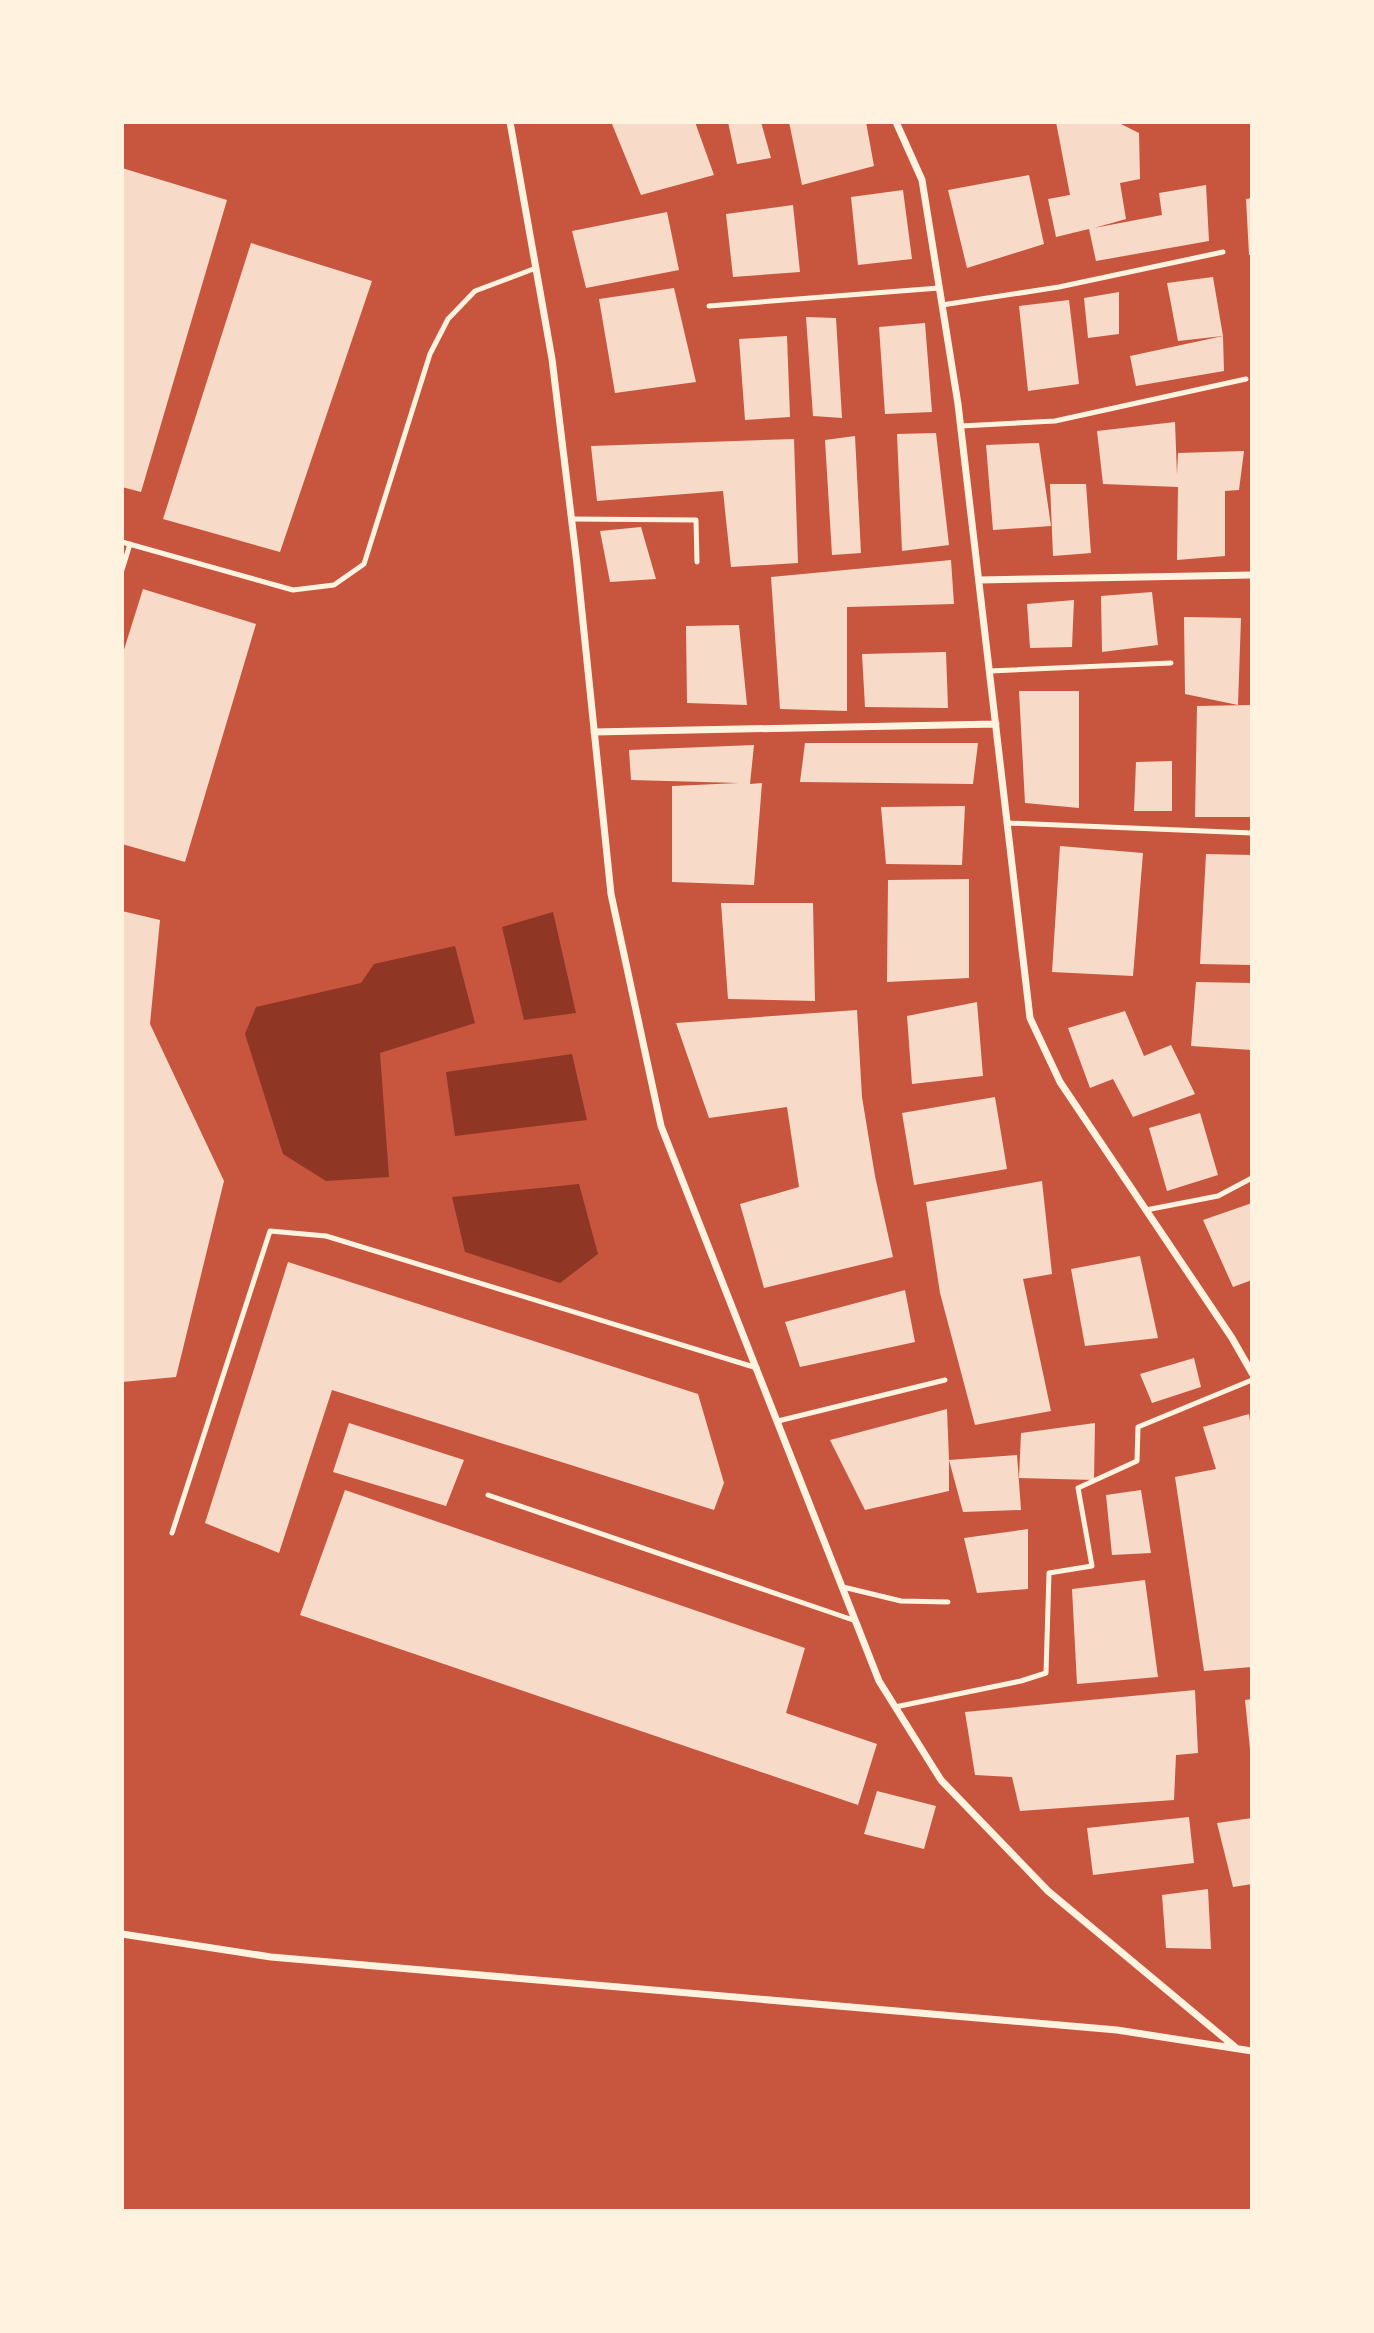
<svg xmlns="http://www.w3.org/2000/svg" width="1374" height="2333" font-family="'Fira Sans',sans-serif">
<rect width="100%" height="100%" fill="#c8553d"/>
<path fill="#8f3625" d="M553 912 576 1013 524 1020 502 927Z
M455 946 475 1023 380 1053 389 1177 326 1181 283 1154 245 1034 256 1007 361 983 374 964Z
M572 1054 587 1120 455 1136 446 1072Z
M579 1184 598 1254 560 1283 465 1252 452 1197Z"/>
<path fill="#f7dbc8" d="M618 122H695L714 175 641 195 612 124Z
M728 122H761L771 158 737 164Z
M789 122H866L874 166 802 185Z
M1056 122H1117L1139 133 1140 179 1120 183 1126 219 1094 228 1162 215 1159 193 1206 185 1209 241 1096 261 1089 229 1056 237 1048 199 1070 195Z
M122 168 227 200 141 492 122 487Z
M1029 175 1044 244 967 268 948 190Z
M903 190 912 259 858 265 851 197Z
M1252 198V255H1249L1246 199Z
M793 205 800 272 733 277 726 214Z
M667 212 679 270 586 288 572 231Z
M251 243 372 281 280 552 163 519Z
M1213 277 1223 336 1178 341 1167 283Z
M674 288 696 382 615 393 599 299Z
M1119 292V334L1088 338 1084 298Z
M1069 300 1079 384 1028 391 1019 306Z
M806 317 836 318 842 418 813 416Z
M925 323 932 412 885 414 879 327Z
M787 336 790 417 745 420 739 339Z
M1223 336 1224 371 1136 386 1130 356Z
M1175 422 1177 475 1178 453 1244 451 1239 490 1225 491V556L1177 560 1178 487 1103 484 1097 431Z
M936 433 949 545 902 551 897 434Z
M855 436 861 553 832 555 825 440Z
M794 439 798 563 731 567 723 491 597 501 591 446Z
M1039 443 1051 526 993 530 986 445Z
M1050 484H1086L1091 553 1053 556Z
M641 527 656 579 610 582 600 531Z
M951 560 954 604 847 607V711L780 709 771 577Z
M143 589 256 624 185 862 122 844V656Z
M1152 592 1158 645 1102 652 1101 596Z
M1074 600 1072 647 1030 648 1027 604Z
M1184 617 1241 618 1238 705 1185 694Z
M739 625 747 705 687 703 686 626Z
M946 652 948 708 865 707 862 654Z
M1019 691H1079V808L1025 803Z
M1252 705V817H1195L1197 706Z
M805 743H978L973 784 800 782Z
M754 745 750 784 762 783 754 885 672 882V786L739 783 631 780 629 750Z
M1172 761V811H1134L1136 762Z
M965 806 962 865 886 864 881 807Z
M1060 846 1143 853 1133 976 1052 972Z
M1206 854 1252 855 1251 965 1200 964Z
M969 879V978L887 982 888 880Z
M721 903H813L815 1001 728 999Z
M122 911 160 920 150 1024 224 1181 176 1377 122 1382Z
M1196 982 1252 983V1050L1191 1046Z
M977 1002 983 1076 912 1084 907 1016Z
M857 1010 862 1097 875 1176 893 1257 764 1288 740 1204 799 1187 787 1107 709 1118 676 1023Z
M1125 1011 1144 1056 1171 1045 1195 1094 1133 1117 1113 1079 1090 1088 1068 1028Z
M995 1097 1007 1169 914 1185 902 1113Z
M1200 1113 1218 1175 1167 1191 1149 1128Z
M1042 1181 1052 1274 1023 1279 1051 1411 975 1425 940 1293 926 1202Z
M1252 1203V1280L1233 1287 1203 1220Z
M1140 1256 1158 1338 1085 1346 1071 1269Z
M288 1262 698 1394 724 1483 714 1510 332 1390 279 1553 205 1523Z
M905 1290 915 1342 800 1367 785 1322Z
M1194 1358 1201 1387 1152 1403 1140 1374Z
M947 1409 949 1460 1017 1455 1021 1510 963 1512 949 1460V1491L865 1510 830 1440Z
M1249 1414 1252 1435V1667L1204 1671 1175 1477 1216 1469 1203 1427Z
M349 1423 464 1460 446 1506 333 1472Z
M1095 1423 1094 1480 1019 1478 1021 1433Z
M345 1490 805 1648 786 1713 877 1744 858 1805 300 1615Z
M1141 1490 1151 1553 1112 1555 1106 1495Z
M1028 1529V1589L977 1593 964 1538Z
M1145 1580 1158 1677 1077 1684 1072 1589Z
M1195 1690 1198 1753 1176 1755 1174 1800 1020 1811 1012 1777 975 1775 965 1712Z
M1252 1699V1749H1250L1245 1700Z
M877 1791 936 1806 924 1849 864 1834Z
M1189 1817 1194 1863 1093 1875 1087 1828Z
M1252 1818V1884L1233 1887 1217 1823Z
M1208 1889 1211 1949 1166 1948 1162 1895Z"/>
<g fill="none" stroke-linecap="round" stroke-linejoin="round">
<path stroke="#fff3e0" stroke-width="5" d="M942 305 1059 287 1223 252
M709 306 939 288
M961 426 1055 421 1246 379
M572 519 696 520 697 562
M122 542 293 590 334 585 364 564 430 354 448 319 475 291 536 268
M122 570 130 544
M990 671 1171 663
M1007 823 1252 833
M1146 1210 1218 1196 1252 1178
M778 1421 945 1380
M488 1495 856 1621
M172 1533 270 1231 326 1236 757 1368
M843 1587 901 1601 948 1602
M895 1707 1021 1681 1046 1673 1049 1573 1092 1566 1078 1488 1137 1461 1138 1427 1252 1380"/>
<path stroke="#fff3e0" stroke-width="7" d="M510 122 552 359 577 564 611 894 661 1126 879 1681 941 1780 1048 1891 1235 2047
M896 122 922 180 958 404 1030 1018 1060 1082 1232 1338 1252 1373
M979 580 1252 575
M594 732 996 724
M122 1934 271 1957 1117 2030 1252 2051"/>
</g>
<rect width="1374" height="2333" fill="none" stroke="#fff3e0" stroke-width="248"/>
</svg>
